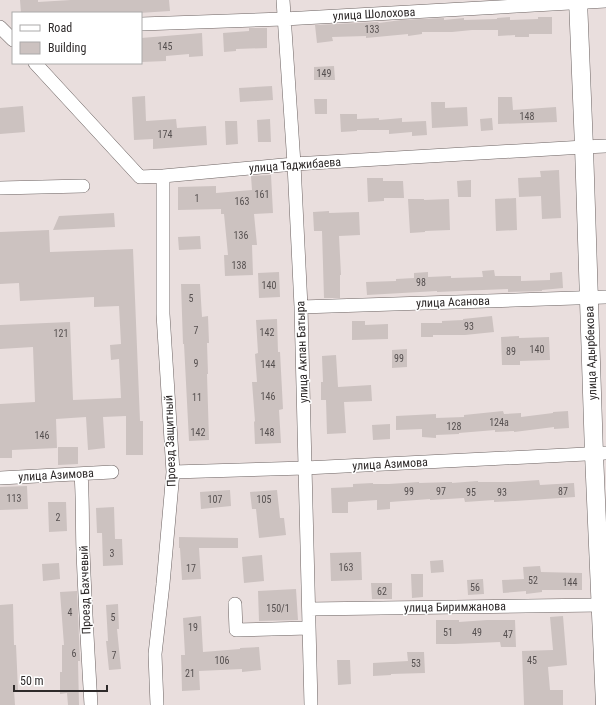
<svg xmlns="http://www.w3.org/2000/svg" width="606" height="705" font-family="'Roboto Condensed',sans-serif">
<rect width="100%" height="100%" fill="#e9dedd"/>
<path fill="#ccc2c0" d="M20 0H38V2L71 0H169L170 11 139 13H21Z
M510 17V20L538 19V17H552V34H529V37H515V35L498 36V30H472L452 32H422V34L408 36V34L366 38V36L332 37 333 41 317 43 315 25 378 22 379 23 401 20 444 18V20L464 18V20L497 19V18Z
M249 28H267V48L236 49V51L224 52 223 33 249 31Z
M202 33 203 56 189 57V54L166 56V61L141 62V38Z
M334 66 335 80H314V67Z
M272 86 273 100 240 102 239 88Z
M145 96 146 121 176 119 177 128 206 126 207 145 153 149V139L134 140 132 97Z
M498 97H512L513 110 556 107 557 122 498 124Z
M314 99H327V114H315Z
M431 102H445V108L467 107 468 126 432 128Z
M23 106 25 132 0 134V108Z
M340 114H357V119L379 118V120L402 118V122L426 121 427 135 412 136V132L389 134V130H357V131L341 132Z
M492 118 493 130 481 131 480 119Z
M270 119 271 142H258L257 120Z
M225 121H237L238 144 226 145Z
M559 170 561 218 542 219 541 196 519 197 518 178 541 177 540 171Z
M271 175 273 213 254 214 257 245H252L253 275 225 276 224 255H228L224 214H221V209L178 210V187L216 186V193L252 190 251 176Z
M367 178H383V181H403L404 198H384V201L368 202Z
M471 180V197H458L457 181Z
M516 198 517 230 496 231 495 199Z
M408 199H424V200L449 199 450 230 425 231V232L410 233Z
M329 211V213L359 212 360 235 339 236 341 275H340V298H324L322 231H314L313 212Z
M114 213 115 227 53 230 59 216Z
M49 230 50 252 133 249 140 421H143V455H126V416L103 417 105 448 88 450 86 417 56 419 57 448 12 450V458H0V404L35 402 33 347 0 349V325L70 322 73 400 121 398 119 359 111 360 110 345 121 344 119 306 94 307V297L20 301 19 283 0 284V232Z
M200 236 201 249 179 250 178 237Z
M494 270 495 276H521V281L550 280V273L562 272 563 288 542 290V291L508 292V289L483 290 437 292V291L367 295 366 282 396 281V279L414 278V273L428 272V277L451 276V278L483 277 482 271Z
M279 272 280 297 259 298 258 273Z
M181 284H200L202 317 208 316 209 343H207L208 374H207L209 440 189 441 184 344H183Z
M492 316 494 332 465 335H433V337H421V323H442V321L463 320V319Z
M277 319 278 352H280L283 409 279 410 281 443 255 444 254 422 255 421 252 382H257L255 354 258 353 256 320Z
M352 321H365V325L388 324V339L352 340Z
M519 336V338L549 337 550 360 520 361V365H502L501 337Z
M407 349V367L392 368V350Z
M336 355 338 387 371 385 372 401 344 402 346 433 327 434 326 400H321V382H323L322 356Z
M503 411 504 414 521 413V417L553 413V412L568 411 569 428 554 429V427L514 432V431L495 432V430L459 433V434L436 435V438L422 437V429L396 430V416L436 414V418L464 417V415Z
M390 424V439L373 440 372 425Z
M58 447H78V464L58 465Z
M539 480 540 485 574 483 575 497 515 501 494 502V500L465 502 464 498 430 500V499L390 502V509L377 510V500L348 502V513H332L331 488 353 487V484L373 483V484H389L419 482V483L452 482V483L478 481V482H510Z
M27 486 28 509 0 510V487Z
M230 490 231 506 201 509 200 492Z
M277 490 280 518H284L286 535 259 538 256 509H252L250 492Z
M48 502H66L67 531 49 532Z
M114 507 115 539H122L123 565 103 566 102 533H97L96 508Z
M179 537 238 538V548H199L201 579 182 580 180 548H179Z
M361 552 362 580 331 581 330 553Z
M262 555 264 581 244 583 242 557Z
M443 560 444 572 431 573 430 561Z
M59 563 60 579 43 581 42 564Z
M540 566 541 572 582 573V590H542V592L526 594V591L503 593 502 580 524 579 523 567Z
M411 574H423V597L412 598Z
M483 579 484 594 468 595 467 580Z
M371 583H392V599H372Z
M296 589 298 620 259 621 258 591Z
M77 591 80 661H78L79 705H68L67 693 60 694V672H62V645H64L60 592Z
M13 604 14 645H16L18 690H14L15 705H0V605Z
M118 604 119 629H117L121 669 109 670 106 641H108L106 605Z
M201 616 203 652 240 649V648L259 647 261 670 242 672V669L199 671 200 690 182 691 181 655H185L183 618Z
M563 616 567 665 548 667 550 690H563V705H524L522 651 553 650 550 617Z
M436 620H459V622L487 620H515L516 647H501L500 642 455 644H436Z
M407 652H424L425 673 391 674V675L373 676V663L408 661Z
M337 660H350L351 684 338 685Z"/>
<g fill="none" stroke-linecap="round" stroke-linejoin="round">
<defs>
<path id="street" d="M283 0 294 164 301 307 311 705
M141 24 284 19 606 1
M0 27 13 40
M35 63 140 177 163 176 294 164 584 147 606 146
M0 188 83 186
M301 307 606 297
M173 472 305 468 606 453
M81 474C83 500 82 526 83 551 85 603 88 654 91 705
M0 478 112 472
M235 604 236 630 309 628
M309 609 601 605
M157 705 155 654 163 584 173 472 163 314V176"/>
<path id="secondary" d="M578 0 584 147 594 454 605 705"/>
</defs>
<use href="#street" stroke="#6c6362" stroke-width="14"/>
<use href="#secondary" stroke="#6c6362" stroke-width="19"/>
<use href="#street" stroke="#fff" stroke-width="13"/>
<use href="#secondary" stroke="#fff" stroke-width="18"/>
</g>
<g text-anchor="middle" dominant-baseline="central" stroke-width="3" stroke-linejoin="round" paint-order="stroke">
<g font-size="10" fill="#565050">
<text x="372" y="29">133</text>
<text x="165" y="46">145</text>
<text x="324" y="73">149</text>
<text x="527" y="116">148</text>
<text x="165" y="134">174</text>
<text x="262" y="194">161</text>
<text x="197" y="198">1</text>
<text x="242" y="201">163</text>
<text x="241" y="235">136</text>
<text x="239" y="265">138</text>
<text x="421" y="282">98</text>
<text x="269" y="285">140</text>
<text x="191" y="298">5</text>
<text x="469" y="326">93</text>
<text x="196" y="330">7</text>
<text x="267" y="332">142</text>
<text x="61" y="333">121</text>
<text x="537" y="349">140</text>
<text x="511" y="351">89</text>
<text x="399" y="358">99</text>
<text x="196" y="363">9</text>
<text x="268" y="364">144</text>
<text x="268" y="396">146</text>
<text x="197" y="397">11</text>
<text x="499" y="422">124а</text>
<text x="454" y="426">128</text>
<text x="198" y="432">142</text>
<text x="267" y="432">148</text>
<text x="42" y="435">146</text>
<text x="409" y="491">99</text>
<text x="441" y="491">97</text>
<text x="563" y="491">87</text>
<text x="471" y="492">95</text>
<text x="502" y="492">93</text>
<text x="14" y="498">113</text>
<text x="215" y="499">107</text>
<text x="264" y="499">105</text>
<text x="58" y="517">2</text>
<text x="112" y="553">3</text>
<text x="346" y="567">163</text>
<text x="191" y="568">17</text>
<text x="533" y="580">52</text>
<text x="570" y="582">144</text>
<text x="475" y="587">56</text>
<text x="382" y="591">62</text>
<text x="278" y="608">150/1</text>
<text x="70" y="612">4</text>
<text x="113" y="617">5</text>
<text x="193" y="627">19</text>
<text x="448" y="632">51</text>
<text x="477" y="632">49</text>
<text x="508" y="634">47</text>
<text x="74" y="653">6</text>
<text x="114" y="655">7</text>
<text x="222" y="660">106</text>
<text x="532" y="660">45</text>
<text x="416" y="663">53</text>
<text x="190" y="673">21</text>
</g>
<g font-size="12" fill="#2e2a2a" stroke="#fff">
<text transform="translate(374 14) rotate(-3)">улица Шолохова</text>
<text transform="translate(295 165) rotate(-4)">улица Таджибаева</text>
<text transform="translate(453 302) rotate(-2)">улица Асанова</text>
<text transform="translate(302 352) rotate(-92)">улица Акпан Батыра</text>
<text transform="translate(591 353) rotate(-92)">улица Адырбекова</text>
<text transform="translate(170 441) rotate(-92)">Проезд Защитный</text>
<text transform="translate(390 464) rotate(-3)">улица Азимова</text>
<text transform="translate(56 475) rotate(-3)">улица Азимова</text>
<text transform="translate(85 590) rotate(-92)">Проезд Бахчевый</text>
<text transform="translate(455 607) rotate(-1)">улица Биримжанова</text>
</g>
</g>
<rect x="12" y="12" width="130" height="52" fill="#ffffff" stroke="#abaaaa"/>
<rect x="20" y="25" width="20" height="6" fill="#ffffff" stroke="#abaaaa"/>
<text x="48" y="32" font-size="12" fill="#2e2a2a">Road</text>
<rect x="20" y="42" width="20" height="12" fill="#ccc2c0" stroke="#abaaaa"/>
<text x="48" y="52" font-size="12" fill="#2e2a2a">Building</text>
<path d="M14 685v6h93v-6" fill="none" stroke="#2e2a2a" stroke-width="2"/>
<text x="20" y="685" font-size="12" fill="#2e2a2a" stroke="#ffffff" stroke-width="3" paint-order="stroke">50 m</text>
</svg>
